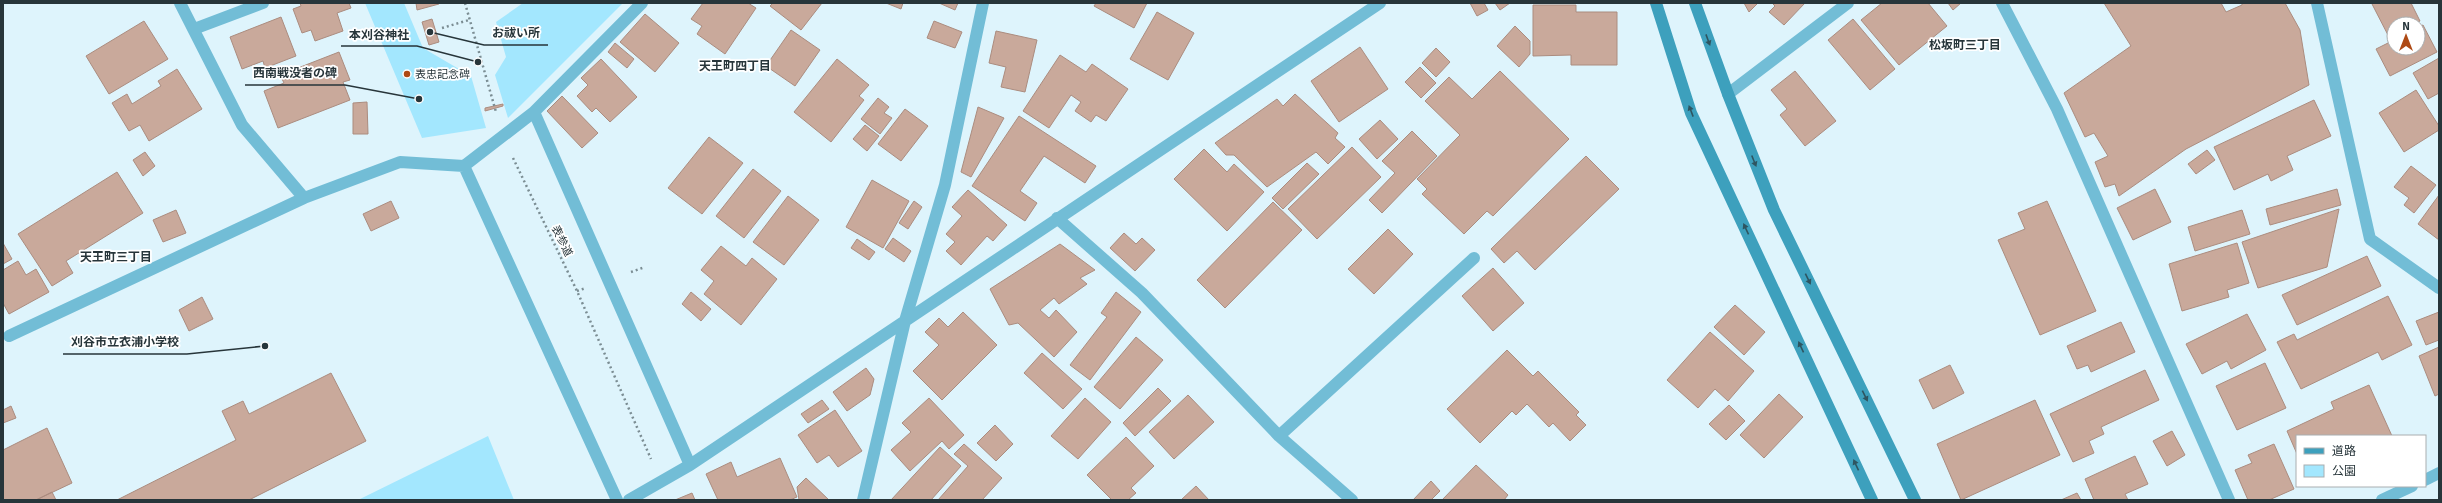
<svg xmlns="http://www.w3.org/2000/svg" width="2442" height="503" font-family="Signika,'Noto Sans JP',sans-serif">
<rect width="100%" height="100%" fill="#def4fc"/>
<path fill="#a3e7fe" d="M365 3H404L423 48 471 76 486 128 422 138Z
M523 3H623L508 118 495 75 506 57 496 22Z
M488 436 514 500H358Z"/>
<path fill="#c9a99b" stroke="#ab8c7f" d="M300 3H349L351 8 337 13 343 31 315 41 311 30 302 33 293 9 301 6Z
M416 3H439V4L417 10Z
M703 3H748L756 8 725 54 697 34 702 26 691 19Z
M773 3H822L801 30 770 6Z
M886 3H903L901 9Z
M939 3H958L955 10Z
M1096 3H1147L1134 28 1094 6Z
M1470 3H1484L1488 10 1477 16Z
M1495 3H1510L1500 10Z
M1744 3H1758L1749 12Z
M1772 3H1805L1784 25 1769 12 1775 6Z
M1882 3H1928L1947 26 1899 65 1861 20Z
M1948 3H1961L1953 10Z
M2104 3H2221L2226 12 2242 5V3H2285L2300 30 2309 85 2186 149 2119 196 2115 184 2105 187 2095 162 2108 156 2094 133 2085 137 2064 93 2131 46Z
M2375 3H2411L2420 21 2414 24H2394V35L2389 37 2372 4Z
M1533 5H1576V12H1617V65H1571V55L1533 56Z
M1157 12 1194 33 1168 80 1130 59Z
M645 14 679 43 655 72 620 42Z
M281 17 296 56 265 68 263 61 242 69 230 37Z
M432 19 439 42 429 45 422 22Z
M1853 19 1895 69 1870 90 1828 40Z
M144 21 168 59 109 94 86 56Z
M934 21 962 32 955 48 927 38Z
M2423 25 2437 52 2390 76 2376 49 2394 40V48H2418V27Z
M1515 26 1530 41V54L1519 67 1497 46Z
M791 30 820 50 795 86 766 66Z
M996 31 1037 40 1025 92 1001 87 1006 67 989 63Z
M615 43 634 59 627 68 608 52Z
M1360 47 1388 89 1339 122 1311 81Z
M1436 48 1450 62 1436 77 1422 63Z
M339 52 350 80 343 82 350 100 278 128 264 91 284 83 280 75Z
M1060 55 1086 72 1092 64 1128 89 1106 121 1096 115 1091 122 1075 111 1081 102 1071 95 1049 128 1023 111Z
M2439 58V93L2428 99 2413 73Z
M601 59 637 97 610 122 596 108 592 112 577 96 588 85 581 78Z
M837 59 869 85 859 96 864 100 831 142 794 112Z
M1420 67 1436 83 1421 98 1405 82Z
M177 69 202 109 149 141 140 125 129 131 112 103 127 94 132 104 161 86 158 81Z
M1500 71 1569 139 1493 216 1487 211 1464 234 1422 194 1427 189 1417 179 1460 135 1425 101 1449 77 1472 99Z
M1795 71 1836 121 1805 146 1780 115 1787 109 1771 90Z
M2416 90 2439 126V130L2404 152 2379 113Z
M1295 94 1338 133 1335 138 1345 147 1328 164 1316 152 1267 187 1234 155H1226L1215 143 1277 99 1283 106Z
M562 96 598 133 582 148 547 111Z
M878 98 889 107 884 113 892 118 880 134 861 119Z
M2314 100 2331 136 2287 156 2293 170 2271 181 2268 174 2234 190 2214 147Z
M367 102 368 134H353V103Z
M503 104V106L485 111V108Z
M978 107 1004 118 971 177 961 172Z
M905 109 928 126 901 161 878 144Z
M1019 116 1096 166 1085 183 1044 156 1020 191 1037 203 1025 221 972 186Z
M1380 120 1398 139 1377 159 1359 139Z
M865 125 879 136 867 151 853 139Z
M1412 131 1437 156 1382 213 1369 200 1395 173 1382 161Z
M709 137 743 163 702 214 668 188Z
M1352 147 1381 177 1317 239 1288 209Z
M1204 149 1227 172 1234 164 1264 192 1227 231 1174 179Z
M2207 150 2215 160 2196 174 2188 164Z
M145 152 155 166 143 176 133 160Z
M1586 156 1619 189 1535 270 1517 251 1504 263 1491 249Z
M1307 163 1319 174 1283 209 1272 198Z
M2411 166 2436 185 2414 213 2404 205 2409 198 2394 187Z
M753 169 781 191 744 238 716 216Z
M117 172 143 213 66 261 73 273 52 286 18 234Z
M872 180 909 201 883 248 846 227Z
M2155 189 2171 222 2133 240 2117 208Z
M2337 189 2341 205 2270 225 2266 209Z
M968 190 1007 225 993 241 987 236 961 265 946 251 955 242 946 234 962 216 952 207Z
M2439 195V240L2418 224Z
M788 196 819 220 784 265 753 242Z
M391 201 399 218 371 231 363 214Z
M914 201 922 207 908 229 899 223Z
M2047 201 2096 311 2040 335 1998 240 2025 229 2018 213Z
M1273 202 1302 230 1225 308 1197 280Z
M2339 209 2327 267 2258 288 2242 242Z
M176 210 186 233 163 242 153 220Z
M2242 210 2250 234 2195 251 2188 227Z
M1388 229 1413 254 1374 294 1348 269Z
M1124 233 1136 244 1142 238 1155 250 1135 271 1110 248Z
M893 238 911 251 904 262 885 249Z
M857 239 875 252 869 260 851 248Z
M3 243 12 259 3 264Z
M2237 243 2249 283 2227 290 2229 297 2182 311 2169 264Z
M1060 244 1095 270 1080 278 1087 284 1059 304 1054 298 1040 310 1049 318 1056 310 1077 332 1054 357 1018 323 1009 325 990 289Z
M721 246 746 266 752 258 777 279 741 325 704 294 714 281 701 270Z
M2367 256 2381 286 2297 325 2282 295Z
M18 261 26 275 36 269 49 292 9 314 3 303V270Z
M1493 268 1524 303 1493 331 1462 296Z
M691 292 711 309 701 321 682 304Z
M1116 292 1141 312 1090 380 1070 365 1107 317 1101 313Z
M2388 296 2412 345 2382 360 2378 352 2301 389 2277 342 2294 334 2297 340Z
M202 297 213 319 189 331 179 310Z
M1735 305 1765 332 1744 355 1714 327Z
M963 312 997 345 942 400 913 371 939 345 925 332 939 318 948 327Z
M2439 312V340L2426 345 2416 321Z
M2247 314 2266 350 2231 369 2227 361 2202 374 2186 344Z
M2121 322 2135 352 2091 372 2088 365 2077 369 2067 346Z
M1710 332 1754 371 1728 401 1715 389 1698 408 1667 380Z
M1136 337 1163 360 1120 409 1094 387Z
M2439 347V394L2435 396 2419 356Z
M1507 350 1533 376 1538 371 1579 412 1576 415 1586 425 1570 441 1553 423 1549 427 1527 404 1516 415 1512 411 1480 443 1447 409Z
M1042 353 1082 389 1063 409 1024 373Z
M2265 363 2286 408 2237 430 2216 386Z
M1950 365 1964 393 1933 409 1919 380Z
M866 368 874 379 870 395 847 411 833 392Z
M2145 370 2159 400 2101 427 2104 434 2089 441 2094 453 2073 462 2050 414Z
M331 373 366 441 249 500H117L236 440 222 411 243 401 249 414Z
M2369 385 2392 436H2297V454L2287 431 2334 409 2331 402Z
M1158 388 1171 401 1135 436 1123 423Z
M1779 394 1803 417 1764 458 1740 435Z
M1188 395 1214 422 1174 459 1149 432Z
M929 398 964 435 949 449 942 441 910 471 891 450 911 432 902 423Z
M1085 398 1111 422 1078 459 1051 436Z
M822 400 829 409 808 423 801 414Z
M2035 400 2060 455 1961 500 1937 444Z
M1729 405 1745 421 1726 440 1709 424Z
M11 406 16 418 3 423V410Z
M835 410 862 451 838 467 829 455 817 463 798 435Z
M995 425 1013 444 996 461 977 443Z
M47 428 72 483 36 500H3V450Z
M2172 431 2185 455 2167 466 2153 441Z
M1126 437 1154 466 1131 488 1136 493 1128 500H1112L1087 475Z
M964 444 1002 478 982 500H938L968 466 954 454Z
M2274 444 2294 489 2269 500H2248L2235 470 2252 463 2248 455Z
M940 447 961 466 931 500H891Z
M2135 456 2148 484 2125 494 2128 500H2094L2085 479Z
M780 458 797 497 790 500H718L706 474 731 462 737 477Z
M1476 465 1508 495 1504 500H1442Z
M806 478 829 500H799L797 487Z
M1431 481 1440 491 1431 500H1413Z
M1196 486 1209 500H1181Z
M52 492 56 500H36Z
M692 493 695 500H675Z
M2077 493 2081 500H2061Z"/>
<g fill="none" stroke-linecap="round" stroke-linejoin="round">
<path stroke="#7b8d93" stroke-width="2.5" stroke-dasharray="2 3" stroke-linecap="butt" d="M465 3 496 112
M442 28 469 20
M513 158 577 291 651 459
M631 272 645 267
M577 291 586 288"/>
<path stroke="#72bdd6" stroke-width="12" d="M180 3 242 125 304 198 400 162 464 166 617 500
M2002 3 2057 109 2229 500
M2317 3 2370 239 2439 288
M194 29 263 3
M1728 94 1848 3
M534 112 642 3
M464 166 534 112 690 465
M1057 218 1142 293 1279 436 1352 500
M9 336 304 198
M1279 436 1474 258
M2425 480 2439 473
M629 500 690 465 1380 3
M863 500 905 321 945 185 983 3
M2382 500 2412 486"/>
<path stroke="#3da0bd" stroke-width="12" d="M1656 3 1691 113 1872 500
M1695 3 1728 94 1774 210 1915 500"/>
</g>
<defs><path id="oneway-solid" d="M-6-.8H1V-3.2L6.5 0L1 3.2V.8H-6Z"/></defs>
<g fill="#2e5561">
<use href="#oneway-solid" transform="translate(1708 40) rotate(70)"/>
<use href="#oneway-solid" transform="translate(1691 111) rotate(-111)"/>
<use href="#oneway-solid" transform="translate(1754 161) rotate(68)"/>
<use href="#oneway-solid" transform="translate(1746 229) rotate(-115)"/>
<use href="#oneway-solid" transform="translate(1808 279) rotate(64)"/>
<use href="#oneway-solid" transform="translate(1801 347) rotate(-115)"/>
<use href="#oneway-solid" transform="translate(1865 396) rotate(64)"/>
<use href="#oneway-solid" transform="translate(1856 465) rotate(-115)"/>
</g>
<circle fill="#ae4a15" stroke="#fff" stroke-width="1.5" cx="407" cy="74" r="4"/>
<g text-anchor="middle" dominant-baseline="central" stroke-width="3.5" stroke-linejoin="round" paint-order="stroke">
<g font-size="11" fill="#27353a" stroke="#fff" text-anchor="start">
<text x="415" y="74">表忠記念碑</text>
</g>
<g font-size="11" fill="#27353a" stroke="#fff">
<text transform="translate(562 241) rotate(64)">表参道</text>
</g>
<g font-size="12" font-weight="bold" fill="#27353a" stroke="#fff">
<text x="1965" y="45">松坂町三丁目</text>
<text x="735" y="66">天王町四丁目</text>
<text x="116" y="257">天王町三丁目</text>
</g>
</g>
<path fill="none" stroke="#27353a" stroke-width="1.5" d="M430 32L484 45H548M478 62L417 46H341M419 99L345 85H245M265 346L187 354H63"/>
<g fill="#27353a" stroke="#fff" stroke-width="1.5">
<circle cx="430" cy="32" r="4"/>
<circle cx="478" cy="62" r="4"/>
<circle cx="419" cy="99" r="4"/>
<circle cx="265" cy="346" r="4"/>
</g>
<g font-size="12" text-anchor="middle" font-weight="bold" fill="#27353a" stroke="#fff" stroke-width="3.5" stroke-linejoin="round" paint-order="stroke">
<text x="516" y="37">お祓い所</text>
<text x="379" y="39">本刈谷神社</text>
<text x="295" y="77">西南戦没者の碑</text>
<text x="125" y="346">刈谷市立衣浦小学校</text>
</g>
<rect width="2442" height="503" fill="none" stroke="#27353a" stroke-width="8"/>
<rect x="2296" y="435" width="130" height="52" fill="#ffffff" stroke="#a9aeb0"/>
<rect x="2304" y="448" width="20" height="6" fill="#3da0bd" stroke="#a9aeb0"/>
<text x="2332" y="455" font-size="12" fill="#27353a">道路</text>
<rect x="2304" y="465" width="20" height="12" fill="#a3e7fe" stroke="#a9aeb0"/>
<text x="2332" y="475" font-size="12" fill="#27353a">公園</text>
<g transform="translate(2406 36)"><circle r="19" fill="#ffffff" stroke="#a9aeb0"/>
<path d="M0-3L7 15L0 10L-7 15Z" fill="#ae4a15"/>
<text y="-6" font-size="11" font-weight="bold" text-anchor="middle" fill="#27353a">N</text>
</g>
</svg>
